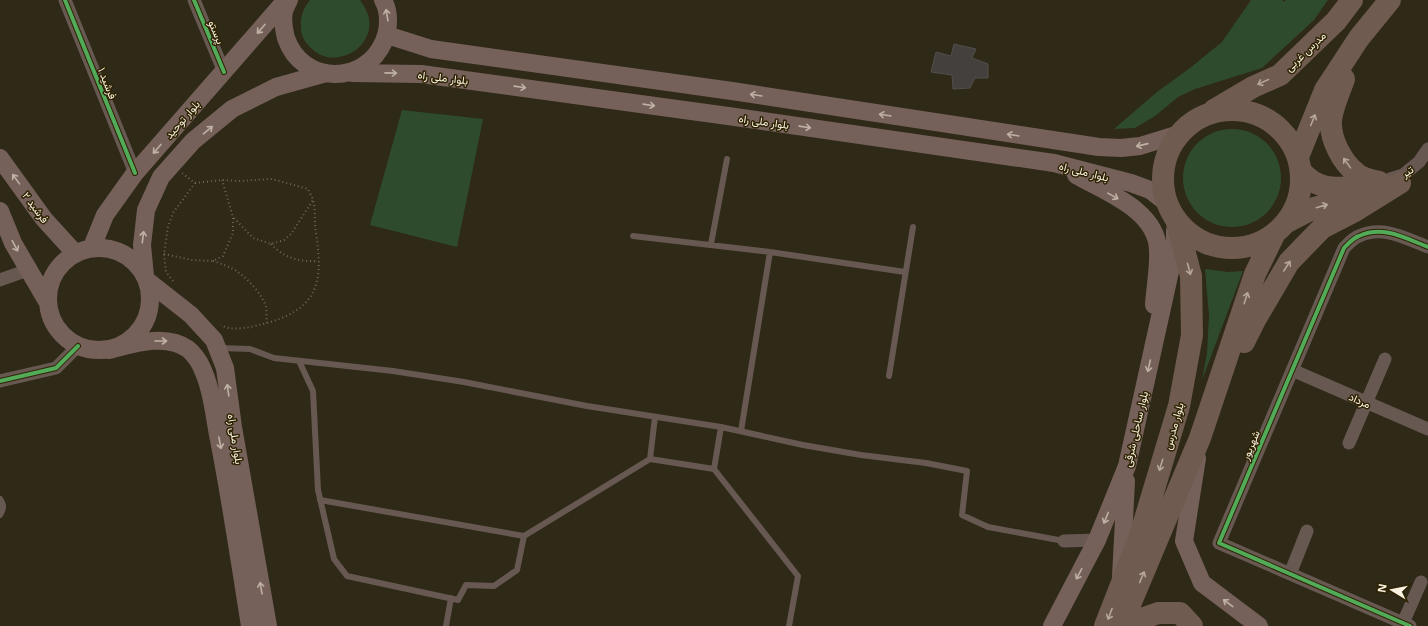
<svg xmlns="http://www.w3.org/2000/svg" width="1428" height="626" font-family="'Open Sans',Vazirmatn,sans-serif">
<rect width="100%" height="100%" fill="#2f2917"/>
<path fill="#2e4c2d" d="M310 0H360C364 6 368 12 369 19 374 51 331 71 310 47 305 42 301 36 301 28 300 18 303 8 310 0Z
M1251 0H1282L1284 2 1286 0H1328L1314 20 1262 68 1195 89 1178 97 1155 116 1135 128 1114 129 1157 92 1190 68 1222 42Z
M402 110 483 119 457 247 370 225Z
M1183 178a49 49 0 1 1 98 0a49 49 0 1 1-98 0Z
M1205 269 1228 272 1243 271 1202 380 1207 353 1209 316Z"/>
<path fill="#44403e" stroke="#514e4c" d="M954 44 976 49 972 58 988 64V78H975L970 88 953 89 952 75 931 72 936 52 951 56Z"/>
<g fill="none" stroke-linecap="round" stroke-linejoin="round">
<path stroke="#70655d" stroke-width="2" stroke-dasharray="1 3" stroke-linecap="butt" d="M195 183 222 180 241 181 272 179 308 189C309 192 312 196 313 200 316 210 314 222 316 233 324 285 317 310 263 324 251 327 232 332 221 325
M234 218 253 238 271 244 284 240 291 234 313 200
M271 244C284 258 299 262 318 261
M164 254 192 260 213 261 223 256 233 233V217L222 180
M213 261C219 263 225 265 231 268 244 274 262 293 266 307 267 312 266 318 267 323
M173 281 166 272 164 254 168 227 173 213 195 183 182 173"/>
<path stroke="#685852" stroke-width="6" d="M633 236 770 252 905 272
M711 244 727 159
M220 348 250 349 274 358 393 371 464 382 587 406 721 427 803 445 861 455 926 463 967 471 962 515 988 527 1064 541
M299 361 313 391 318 490 334 559 347 576 458 600 466 585 494 586 517 570 524 536
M889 376 913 227
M741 431 770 252
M650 459 655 417
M714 469 721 427
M0 499C4 505 4 509 0 515
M320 500 524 536 650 459 714 469 798 576 789 626
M446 626 451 598"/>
<path stroke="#685852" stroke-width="13" d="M65 0 135 173
M194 0 224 72
M1390 179 1403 175 1419 162 1428 149
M0 280 28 270
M1292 370 1428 429
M0 381 56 368 78 346
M1349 443 1385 359
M1064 541 1097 540
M1290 574 1307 531
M1403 623 1421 582
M1410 626 1219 543 1344 248C1348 244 1353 238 1359 236 1383 225 1405 238 1428 247"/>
<path stroke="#75615a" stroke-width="18" d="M289 0C287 4 285 8 284 11 282 20 284 30 286 38 302 85 365 86 384 41 389 29 390 12 383 0
M387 35 431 49 732 91 1099 147 1121 148 1140 146 1179 134
M352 73 421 74 728 116 1054 163 1131 183 1150 190 1168 204
M0 158 44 219 75 253
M1076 175C1105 192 1157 210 1158 250 1159 268 1155 288 1154 305
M0 211 13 243 48 303
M92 247 105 215 135 173 286 0
M48 299a51 51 0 1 1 102 0a51 51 0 1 1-102 0Z
M145 276 142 245 146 210 161 177 193 141 232 109 276 87 326 73
M149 282 191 315 214 340 225 368 233 427 268 626
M109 350C133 344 166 333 188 349 193 353 199 361 201 366 212 388 214 415 219 440 231 501 240 564 250 626
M1197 458 1184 541 1202 583 1259 626
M1121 577 1126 481
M1052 626 1097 540 1127 466 1175 249V231"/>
<path stroke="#6f5b4f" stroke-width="22" d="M1344 79C1340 91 1332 108 1331 121 1330 139 1342 162 1356 173 1362 179 1371 180 1379 182
M1163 179a69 69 0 1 1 138 0a69 69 0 1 1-138 0Z
M1214 110 1253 87 1280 75 1336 21 1352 0
M1298 157 1325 90 1359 38 1390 0
M1301 171C1318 191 1335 188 1359 187
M1287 222 1314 208 1374 191
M1244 342 1255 320 1289 262 1322 228 1355 211 1400 183
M1105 626 1139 539 1179 406 1192 335 1191 276 1176 219
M1121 626 1200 438 1255 274 1274 235
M1135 626 1141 619 1158 613H1180L1192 626"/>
<defs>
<path id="cycleway" d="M65 0 135 173
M194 0 224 72
M0 381 56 368 78 346
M1410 626 1219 543 1344 248C1348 244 1353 238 1359 236 1383 225 1405 238 1428 247"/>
</defs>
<use href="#cycleway" stroke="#2e2303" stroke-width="6"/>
<use href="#cycleway" stroke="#51ab58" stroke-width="4"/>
</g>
<defs><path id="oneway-shaft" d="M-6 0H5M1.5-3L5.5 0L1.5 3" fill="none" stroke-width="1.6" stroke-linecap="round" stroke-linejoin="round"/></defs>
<g stroke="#beb1a4">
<use href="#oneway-shaft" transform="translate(387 15) rotate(-99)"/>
<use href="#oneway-shaft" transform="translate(261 29) rotate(131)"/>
<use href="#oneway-shaft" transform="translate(391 73) rotate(1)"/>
<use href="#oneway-shaft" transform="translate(520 87) rotate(8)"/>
<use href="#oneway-shaft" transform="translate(756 95) rotate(-171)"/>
<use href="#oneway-shaft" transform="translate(649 105) rotate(8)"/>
<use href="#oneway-shaft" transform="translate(885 115) rotate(-171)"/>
<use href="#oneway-shaft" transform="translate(805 127) rotate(8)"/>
<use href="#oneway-shaft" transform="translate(208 130) rotate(-40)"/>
<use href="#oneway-shaft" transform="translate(1013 135) rotate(-171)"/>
<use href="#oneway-shaft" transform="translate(1142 145) rotate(167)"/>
<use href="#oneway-shaft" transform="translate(157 149) rotate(131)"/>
<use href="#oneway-shaft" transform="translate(16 179) rotate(-126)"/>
<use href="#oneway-shaft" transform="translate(1113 196) rotate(29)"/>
<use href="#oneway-shaft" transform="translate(143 237) rotate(-83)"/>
<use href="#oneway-shaft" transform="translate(15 246) rotate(62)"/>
<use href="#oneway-shaft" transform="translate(161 341)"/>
<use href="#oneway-shaft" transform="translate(1149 366) rotate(103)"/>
<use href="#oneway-shaft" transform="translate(228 390) rotate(-98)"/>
<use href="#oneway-shaft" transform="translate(220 443) rotate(79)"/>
<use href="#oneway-shaft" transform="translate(1106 518) rotate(112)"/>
<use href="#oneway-shaft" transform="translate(1079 574) rotate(118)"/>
<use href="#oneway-shaft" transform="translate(261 588) rotate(-100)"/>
<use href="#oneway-shaft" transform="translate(1228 603) rotate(-143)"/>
</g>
<g stroke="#b4a698">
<use href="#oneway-shaft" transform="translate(1263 82) rotate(155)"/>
<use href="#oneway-shaft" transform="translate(1313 120) rotate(-68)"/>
<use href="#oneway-shaft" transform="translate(1347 163) rotate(-126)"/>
<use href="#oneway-shaft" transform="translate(1322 206) rotate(-16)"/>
<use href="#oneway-shaft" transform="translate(1287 266) rotate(-57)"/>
<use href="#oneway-shaft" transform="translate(1189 269) rotate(75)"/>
<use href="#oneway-shaft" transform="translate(1246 298) rotate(-72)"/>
<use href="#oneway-shaft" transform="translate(1161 465) rotate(107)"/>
<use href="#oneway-shaft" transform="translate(1142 577) rotate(-67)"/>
<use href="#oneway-shaft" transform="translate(1110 614) rotate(111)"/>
</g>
<g text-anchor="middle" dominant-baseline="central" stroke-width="3" stroke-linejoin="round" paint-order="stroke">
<g font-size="11" fill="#f9f2e0" stroke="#2e2303">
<text transform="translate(217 32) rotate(68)">پرستو</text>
<text transform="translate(1305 51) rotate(-44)">مدرس غربی</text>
<text transform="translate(443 77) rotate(7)">بلوار ملی راه</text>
<text transform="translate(108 83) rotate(68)">فرشید ۱</text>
<text transform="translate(182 119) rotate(-49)">بلوار توحید</text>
<text transform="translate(764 121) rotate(8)">بلوار ملی راه</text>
<text transform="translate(1084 171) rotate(14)">بلوار ملی راه</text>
<text transform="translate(1407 171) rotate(-34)">تیر</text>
<text transform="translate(36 207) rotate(53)">فرشید ۲</text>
<text transform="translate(1360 400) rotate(24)">مرداد</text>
<text transform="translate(1173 426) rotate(-74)">بلوار مدرس</text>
<text transform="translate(1135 429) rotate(-77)">بلوار ساحلی شرقی</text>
<text transform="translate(236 439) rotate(81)">بلوار ملی راه</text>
<text transform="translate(1250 445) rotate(-67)">شهریور</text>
</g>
</g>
<g transform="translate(1392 590) rotate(280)" stroke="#2e2303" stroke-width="3" paint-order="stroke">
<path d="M0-3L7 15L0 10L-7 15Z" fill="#f9f2e0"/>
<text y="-6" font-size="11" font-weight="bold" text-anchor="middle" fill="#f9f2e0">N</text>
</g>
</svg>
